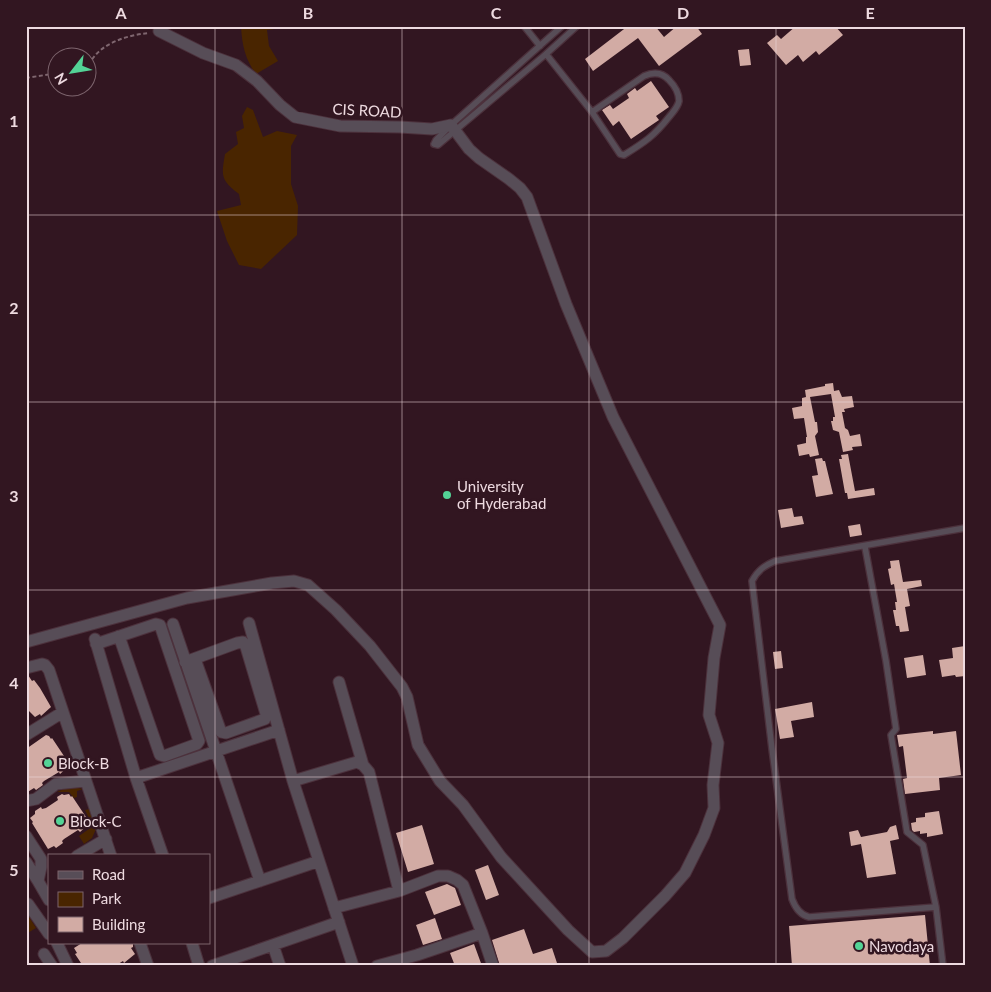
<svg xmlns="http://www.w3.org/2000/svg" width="991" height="992" font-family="Lato,sans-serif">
<rect width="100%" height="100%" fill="#321621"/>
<path fill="#492500" d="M241 26H278L275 29 267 30 269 46 278 61 256 74C245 59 242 45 241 26Z
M247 107 253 110 263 137 277 131 297 135 291 146V184L298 206 297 235 261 269 239 265 227 241 217 211 241 205 239 194C221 180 221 177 225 154L238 144 236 132 244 128 242 116Z
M73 787 83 789 77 791V797L74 798 69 792H57L66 788Z
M90 809 96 829 92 838 84 844 79 836 89 829 91 823 85 810Z
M26 912 36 928 26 934Z"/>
<path fill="#d2aba4" d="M628 26H655L664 37 677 26H696L702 34 659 66 638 38 593 71 585 59Z
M796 26H835L843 35 819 55 816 51 803 62 798 55 786 65 767 43 777 35 781 39Z
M749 49 751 65 740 66 738 50Z
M651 81 669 107 656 116 659 120 631 139 619 121 613 126 602 110 610 105 613 109 629 98 627 94 635 88 637 91Z
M833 383 834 391 839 390 842 397 852 396 854 407 844 409 845 412H842L845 428 848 430 850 436 860 434 862 446 852 447 853 450 843 452 839 432 833 430 831 421H833V417H835L831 394 810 397 815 422H817L818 432 815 436 819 455 810 457 809 454 799 456 797 445 806 443V437H807L804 418 794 419 792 408 802 406V398L806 397 805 390 825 386V384Z
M848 454 855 491 874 488 875 495 848 499 847 493H845L839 459H842L841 455Z
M822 458 823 461H825L833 494 816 497 812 476 818 475 815 459Z
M792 508 794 517 802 516 804 524 781 528 778 510Z
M860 524 862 535 850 537 848 526Z
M899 560 903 582 921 580 922 586 907 589 910 606 905 607 909 631 900 632 899 626H896L893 610H896L895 602H897L894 584 891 585 888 569 891 568 890 561Z
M965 646V676L956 677 955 675 942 677 939 660 953 658 952 648Z
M781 651 783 668 775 669 773 652Z
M923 655 926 675 907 678 904 658Z
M26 675H28L32 681 34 680 40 688 51 707 41 716 40 714 35 717 26 708Z
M812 702 814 717 791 721 794 737 780 739 775 709Z
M933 731V734L956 731 961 775 939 778 940 790 905 794 903 779 907 778 903 746 899 747 897 735Z
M46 735 49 736 51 739 52 738 70 765 60 774 59 772 44 781 42 783 43 785 36 790 34 788 26 793V749Z
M62 794 64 795 69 794 71 797 72 796 90 823 80 832 78 830 64 839 62 841 63 843 56 848 54 846 48 849 32 823 33 822 30 818 35 814V811L41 807 42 809 46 808 58 800 57 797Z
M939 811 943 834 927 837V833L920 834V831L914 832 912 830 911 823 916 822V818L925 817V813Z
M422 825 434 864 408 872 396 833Z
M896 825 899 839 890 841 896 874 867 878 861 844 851 846 849 832 858 830 861 837 887 832 890 827Z
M488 865 499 895 486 900 475 870Z
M447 884 455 888 461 905 434 915 425 892Z
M925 915 930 966H792L789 926Z
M435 918 442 939 423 945 416 925Z
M524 929 533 954 552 948 558 966H500L492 940Z
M82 943H133V947L131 948 135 954 124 963 123 961 115 966H83L75 954 77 953 74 948Z
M474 944 482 966H455L450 953Z"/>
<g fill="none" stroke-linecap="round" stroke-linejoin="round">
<defs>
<path id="lane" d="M524 26 540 46
M577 26 546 54 592 112 620 154 624 155C645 142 654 136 669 117 673 112 678 107 679 101 679 93 674 85 669 80 662 72 653 72 644 76L592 112
M546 54 438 145 434 144 436 140 451 125 562 26
M865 547 886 661 896 729 891 735 907 832 923 845 936 907 943 966
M936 907 809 917C800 915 795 907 792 899L772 749 752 581C758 570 764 566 775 561L965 528"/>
<path id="street" d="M249 623 293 781 353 966
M173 624 260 881
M95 639 136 778 163 856
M26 642 187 598 272 583 294 581 308 585 336 610 370 646 402 687 407 697 418 745 440 781 463 805 501 857 568 930 592 952 606 951 623 938 665 896 685 873 704 835 714 808 713 785 718 743 709 715 714 658 720 625 613 417 566 304 527 197 520 188 509 179 479 158 469 149 451 125 432 129 400 127 340 126 295 117 280 105 257 81 236 65 203 53 159 31
M96 644 156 624 160 625 199 741 197 744 164 756 160 755 119 636
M185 662 237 643 243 642 246 647 266 714 265 719 226 733 221 732 195 659
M26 668 42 664 45 665 49 670 111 856
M339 682 363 765
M26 735 63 712
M136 778 279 730
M293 781 357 762 363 765 369 772 399 891
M26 801 36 799 56 784 85 781
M26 836 41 859V867L38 881 49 900
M77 856 106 839
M26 862 38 881
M209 898 319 861
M28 904 49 934
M334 908 399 891 438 876H448L457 880 463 885 482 933 493 966
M57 943 68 966
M140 943 148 966
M192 943 199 966
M273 945 280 966
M44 954 52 966
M212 966 339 922
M377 966 417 955 482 933"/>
</defs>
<use href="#lane" stroke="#4c313c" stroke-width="8"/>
<use href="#street" stroke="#4c313c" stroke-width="13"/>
<path stroke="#7f666f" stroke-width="2" stroke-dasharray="4 2.5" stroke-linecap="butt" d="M88 64 90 63C100 43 128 35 149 33
M26 78 58 73"/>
<use href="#lane" stroke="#574d57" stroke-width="5.5"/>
<use href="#street" stroke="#574d57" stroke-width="11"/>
</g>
<path fill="none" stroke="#eedae0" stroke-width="1" stroke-opacity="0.55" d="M215 26V966M402 26V966M589 26V966M776 26V966M26 215H965M26 402H965M26 590H965M26 777H965"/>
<g fill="#53d396" stroke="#321621" stroke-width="2">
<circle cx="447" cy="495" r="5"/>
<circle cx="48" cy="763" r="5"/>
<circle cx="60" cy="821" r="5"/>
<circle cx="859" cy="946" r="5"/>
</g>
<g text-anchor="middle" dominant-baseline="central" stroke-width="5" stroke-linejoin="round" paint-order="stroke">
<g font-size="15" fill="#eedae0" stroke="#321621">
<text transform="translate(367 110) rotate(3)">CIS ROAD</text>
</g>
<g font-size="15" fill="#eedae0" stroke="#321621" text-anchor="start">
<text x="457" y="486">University<tspan x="457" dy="17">of Hyderabad</tspan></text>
<text x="58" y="763">Block-B</text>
<text x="70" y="821">Block-C</text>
<text x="869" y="946">Navodaya</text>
</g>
</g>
<rect width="991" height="992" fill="none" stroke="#321621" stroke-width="55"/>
<rect x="48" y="854" width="162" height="90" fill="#321621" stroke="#7d646d"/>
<rect x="58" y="871" width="25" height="8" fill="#574d57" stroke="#7d646d"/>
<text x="92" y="880" font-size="15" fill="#eedae0">Road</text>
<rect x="58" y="892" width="25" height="15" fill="#492500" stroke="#7d646d"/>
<text x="92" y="904" font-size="15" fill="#eedae0">Park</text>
<rect x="58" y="917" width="25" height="15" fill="#d2aba4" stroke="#7d646d"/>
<text x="92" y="930" font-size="15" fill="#eedae0">Building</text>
<g transform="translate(72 72) rotate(239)"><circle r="24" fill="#321621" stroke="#7d646d"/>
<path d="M0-4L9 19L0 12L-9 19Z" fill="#53d396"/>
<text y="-8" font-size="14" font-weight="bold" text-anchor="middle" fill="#eedae0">N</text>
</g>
<rect x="28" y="28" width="936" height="936" fill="none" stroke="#eedae0" stroke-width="2"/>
<g font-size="16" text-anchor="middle" font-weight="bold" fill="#eedae0">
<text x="121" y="19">A</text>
<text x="308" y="19">B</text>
<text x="496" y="19">C</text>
<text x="683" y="19">D</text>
<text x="870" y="19">E</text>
<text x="14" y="127">1</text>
<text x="14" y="314">2</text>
<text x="14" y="502">3</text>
<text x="14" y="689">4</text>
<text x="14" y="876">5</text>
</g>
</svg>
